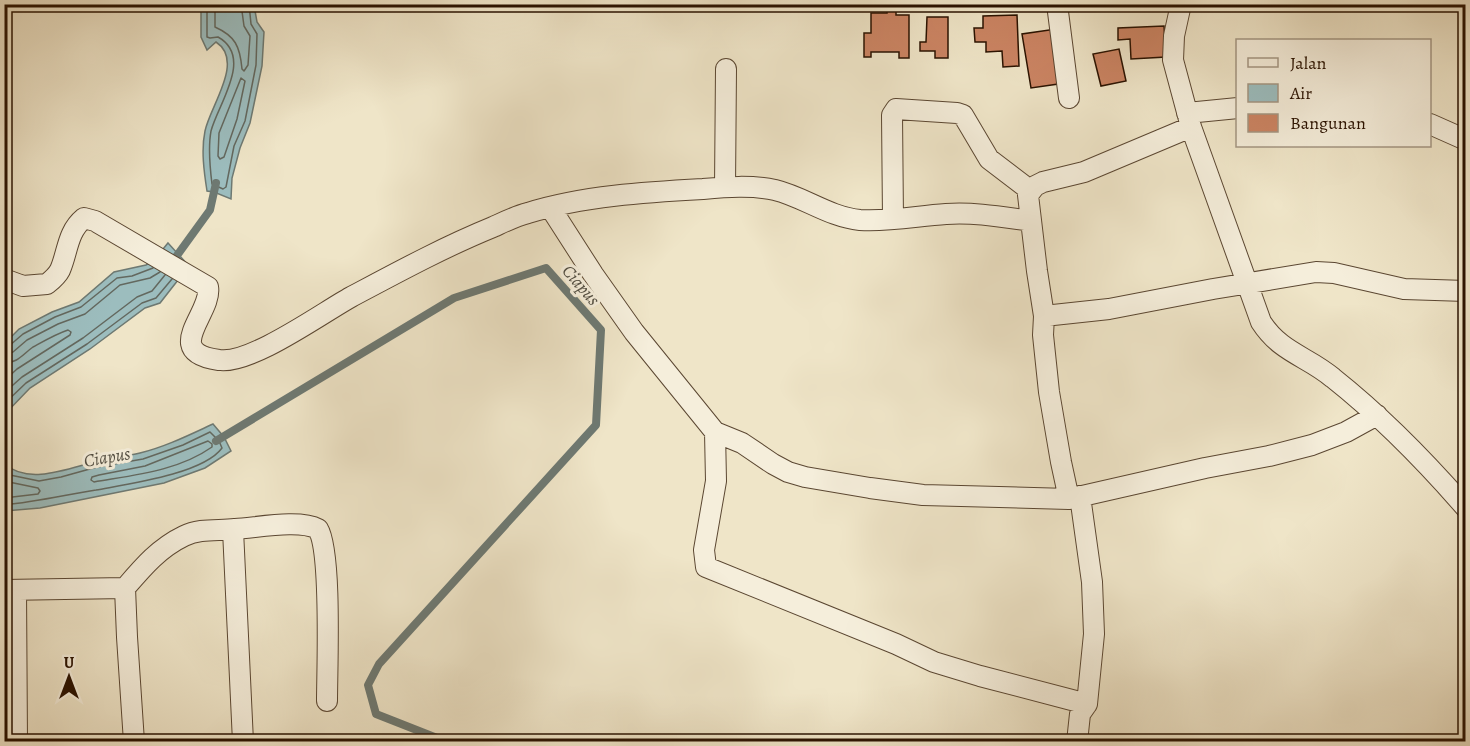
<svg xmlns="http://www.w3.org/2000/svg" width="1470" height="746" font-family="Alegreya,serif">
<rect width="100%" height="100%" fill="#efe5c8"/>
<filter id="stains"><feTurbulence type="fractalNoise" baseFrequency=".00333" numOctaves="4"/><feColorMatrix values="0 0 0 0 .2 0 0 0 0 .09 0 0 0 0 .02 0 0 0 .5 -.17"/></filter>
<radialGradient id="worn" r=".72"><stop offset=".6" stop-color="#630" stop-opacity="0"/><stop offset="1" stop-color="#630" stop-opacity=".3"/></radialGradient>
<path fill="#9cbdbe" stroke="#6e7972" stroke-width="1.5" d="M201 5H254L257 22 264 32 262 66 250 123 240 148 232 178 231 199 214 192 207 191C204 172 201 150 205 131 210 106 245 61 216 42L207 50 201 37Z
M168 243 189 266 160 303 145 308 90 349 30 388 5 414V343L19 329 52 312 79 302 114 272 146 265 154 260Z
M213 424 224 437 231 451 205 468 164 483 40 508 5 511V464C28 485 67 469 94 462 109 458 124 457 140 453 165 447 189 435 213 424Z"/>
<g fill="none" stroke-linecap="round" stroke-linejoin="round">
<path stroke="#63685f" stroke-width="1.5" d="M207 4V37L210 38 218 37C254 57 218 104 211 131 208 147 210 168 212 184L223 189 226 187 234 146 245 121 256 65 257 34 251 24 249 4
M215 4V27C235 36 240 46 242 69L244 71 248 65 250 36 244 26 241 4
M241 78 245 81 237 119 224 157 220 159 218 156 219 133Z
M4 346H9L23 334 55 317 81 307 117 278 132 276 153 268
M4 354 13 352 27 340 58 324 85 314 120 285 150 278 160 272
M4 363C18 363 23 354 33 347 44 341 56 334 68 330L71 332 70 335 17 369 4 381
M4 393 22 377 83 338 137 297 152 291 165 275
M4 404 26 383 87 344 142 303 156 298 172 279
M208 441 212 444V447C178 471 134 475 94 482L91 480 92 477 99 475 145 466Z
M4 472 10 475 39 481 61 477 97 467 143 459 183 445 210 432 219 441 222 448C203 474 128 484 96 490 65 495 36 502 4 505
M4 481 38 488 40 491 38 494 4 498"/>
<path stroke="#6e7972" stroke-width="8" d="M173 261 210 210 216 183
M216 441 454 298 546 268 601 330 596 425 379 664 368 685 376 714 437 738 481 742"/>
</g>
<path fill="#cb8463" stroke="#2a1200" stroke-width="1.5" d="M887 4H896V15H909V58H899V52H871V57H864V33H871V13H887Z
M1017 15 1019 66 1003 67 1002 51 986 52V42H975L974 28H983V16Z
M927 17H948V58H935V51H920V42H926Z
M1164 26 1166 57 1131 59 1130 39 1118 40V28Z
M1056 29 1065 83 1031 88 1022 34Z
M1119 49 1126 81 1101 86 1093 54Z"/>
<g fill="none" stroke-linecap="round" stroke-linejoin="round">
<defs>
<path id="street" d="M1057 4 1069 98
M1181 4 1174 36 1173 60 1191 127 1261 322C1281 353 1307 356 1333 378 1381 416 1425 461 1466 508
M1187 113 1238 108
M1430 124 1466 140
M725 187 726 69
M550 207 593 274 634 332 715 432 742 443 773 464 788 472 805 477 870 488 923 495 1069 499 1205 468 1269 456 1312 445 1346 432 1377 415
M893 219 892 115 896 109 957 113 963 115 989 159 1031 191
M4 279 23 286 47 284C52 280 57 276 60 270 68 252 67 232 84 218L95 221 208 287C213 313 160 352 219 360 250 365 322 313 351 297 398 272 444 247 493 227 504 222 516 216 528 213 582 196 647 192 703 189 726 187 752 185 775 190 804 197 829 217 860 220 888 222 917 216 946 214 975 212 1002 217 1031 221
M1044 316 1109 309 1213 289 1316 272 1334 273 1404 289 1466 291
M715 432 716 481 704 550 706 567 896 644 934 662 980 676 1087 704
M1069 499 1061 462 1049 392 1043 335 1044 316 1037 271 1028 195 1035 186 1043 182 1084 172 1191 127
M233 530 243 742
M4 590 125 588
M16 590 17 742
M134 742 127 637 125 588C143 567 159 548 184 536 200 528 218 531 235 529 256 528 299 519 318 529 332 552 327 668 327 701
M1077 742 1080 714 1087 704 1094 634 1092 582 1080 496"/>
</defs>
<use href="#street" stroke="#5b4732" stroke-width="22"/>
<use href="#street" stroke="#f5eedb" stroke-width="20"/>
</g>
<g text-anchor="middle" dominant-baseline="central" stroke-width="6" stroke-linejoin="round" paint-order="stroke">
<g font-size="18" font-style="italic" fill="#524e42" stroke="#f5eedb">
<text transform="translate(581 285) rotate(49)">Ciapus</text>
<text transform="translate(107 457) rotate(-10)">Ciapus</text>
</g>
</g>
<rect width="1470" height="746" fill="none" stroke="#efe5c8" stroke-width="24"/>
<rect x="6" y="6" width="1458" height="734" fill="none" stroke="#2a1200" stroke-width="3"/>
<rect x="12" y="12" width="1446" height="722" fill="none" stroke="#2a1200" stroke-width="1.5"/>
<rect x="1236" y="39" width="195" height="108" fill="#f5eedb" stroke="#a49683" stroke-width="1.5"/>
<rect x="1248" y="58" width="30" height="9" fill="#f5eedb" stroke="#a49683" stroke-width="1.5"/>
<text x="1290" y="69" font-size="18" fill="#2a1200">Jalan</text>
<rect x="1248" y="84" width="30" height="18" fill="#9cbdbe" stroke="#a49683" stroke-width="1.5"/>
<text x="1290" y="99" font-size="18" fill="#2a1200">Air</text>
<rect x="1248" y="114" width="30" height="18" fill="#cb8463" stroke="#a49683" stroke-width="1.5"/>
<text x="1290" y="129" font-size="18" fill="#2a1200">Bangunan</text>
<g transform="translate(69 677)" stroke="#f5eedb" stroke-width="4.5" paint-order="stroke">
<path d="M0-4.5L10 22L0 15L-10 22Z" fill="#2a1200"/>
<text y="-9" font-size="16" font-weight="bold" text-anchor="middle" fill="#2a1200">U</text>
</g>
<rect width="100%" height="100%" filter="url(#stains)"/>
<rect width="100%" height="100%" fill="url(#worn)"/>
</svg>
